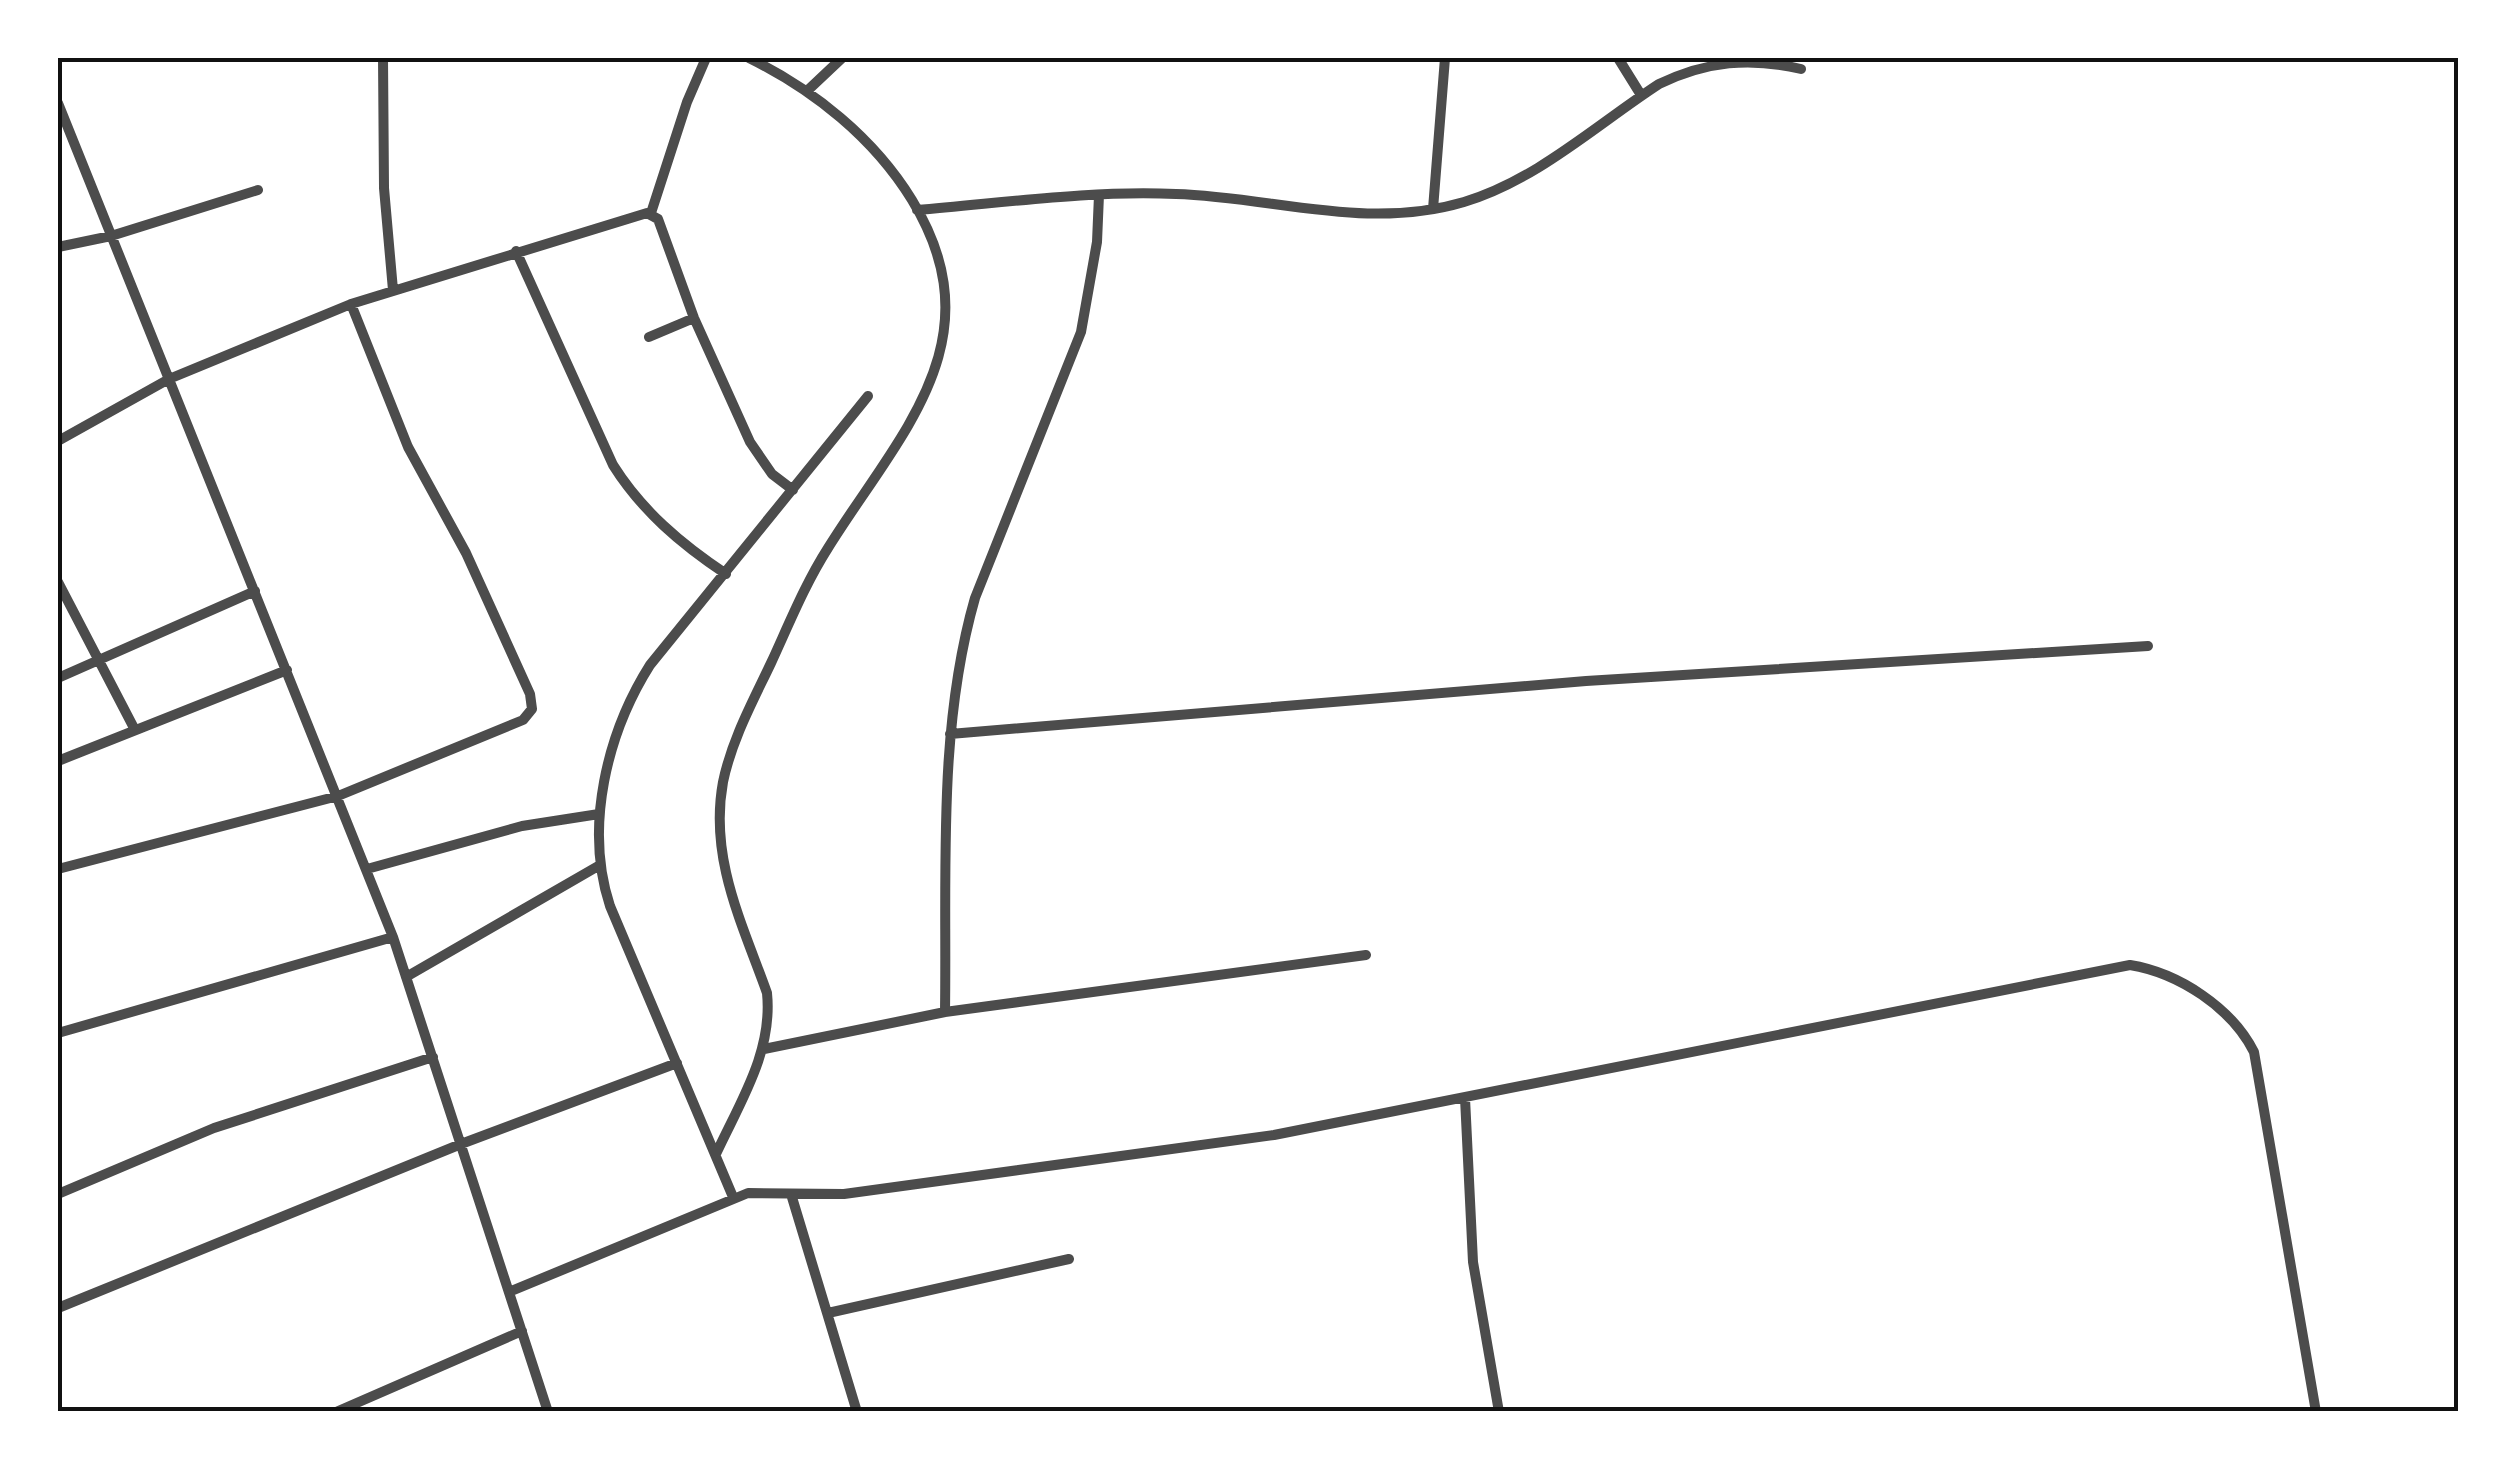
<svg xmlns="http://www.w3.org/2000/svg" width="2516" height="1469" font-family="Commissioner,sans-serif">
<rect width="100%" height="100%" fill="#fff"/>
<g fill="none" stroke-linecap="round" stroke-linejoin="round">
<path stroke="#4c4c4c" stroke-width="10" d="M383 58 384 188 393 290
M1618 58 1641 95
M807 91 842 58
M58 103 393 937 548 1412
M1433 209 1445 58
M917 210C1003 203 1091 190 1176 194 1273 197 1367 231 1464 202 1537 180 1596 125 1659 84 1707 61 1750 57 1801 69
M651 213 687 102 706 58
M58 247 111 236 258 190
M516 251 613 465C642 511 681 544 726 574
M649 337 694 318
M58 441 169 379 351 304 647 213 658 219 694 318 750 442 772 474 793 490
M58 582 135 730
M58 678 255 591
M950 734 1586 681 2148 646
M58 761 287 670
M58 869 338 796 523 720 532 709 530 694 466 553 408 447 351 304
M367 869 522 826 599 814
M406 977 600 865
M945 1012C947 875 937 730 975 598L1081 332 1097 242 1099 195
M58 1033 393 937
M764 1049 945 1012 1366 955
M1465 1098 1473 1262 1499 1412
M716 1154C740 1102 773 1052 767 993 742 923 709 858 723 782 732 739 753 701 771 663 789 624 805 584 828 548 899 434 998 341 912 200 874 138 814 90 749 58
M58 1194 214 1128 433 1057
M791 1194 857 1412
M733 1197 610 906C584 827 607 733 650 665L868 396
M509 1292 748 1193 844 1194 1274 1135 2130 965C2179 973 2232 1008 2254 1052L2316 1412
M58 1308 461 1144 677 1063
M828 1313 1069 1259
M336 1412 522 1331"/>
</g>
<rect width="2516" height="1469" fill="none" stroke="#ffffff" stroke-width="120"/>
<rect x="60" y="60" width="2396" height="1349" fill="none" stroke="#111" stroke-width="4"/>
</svg>
